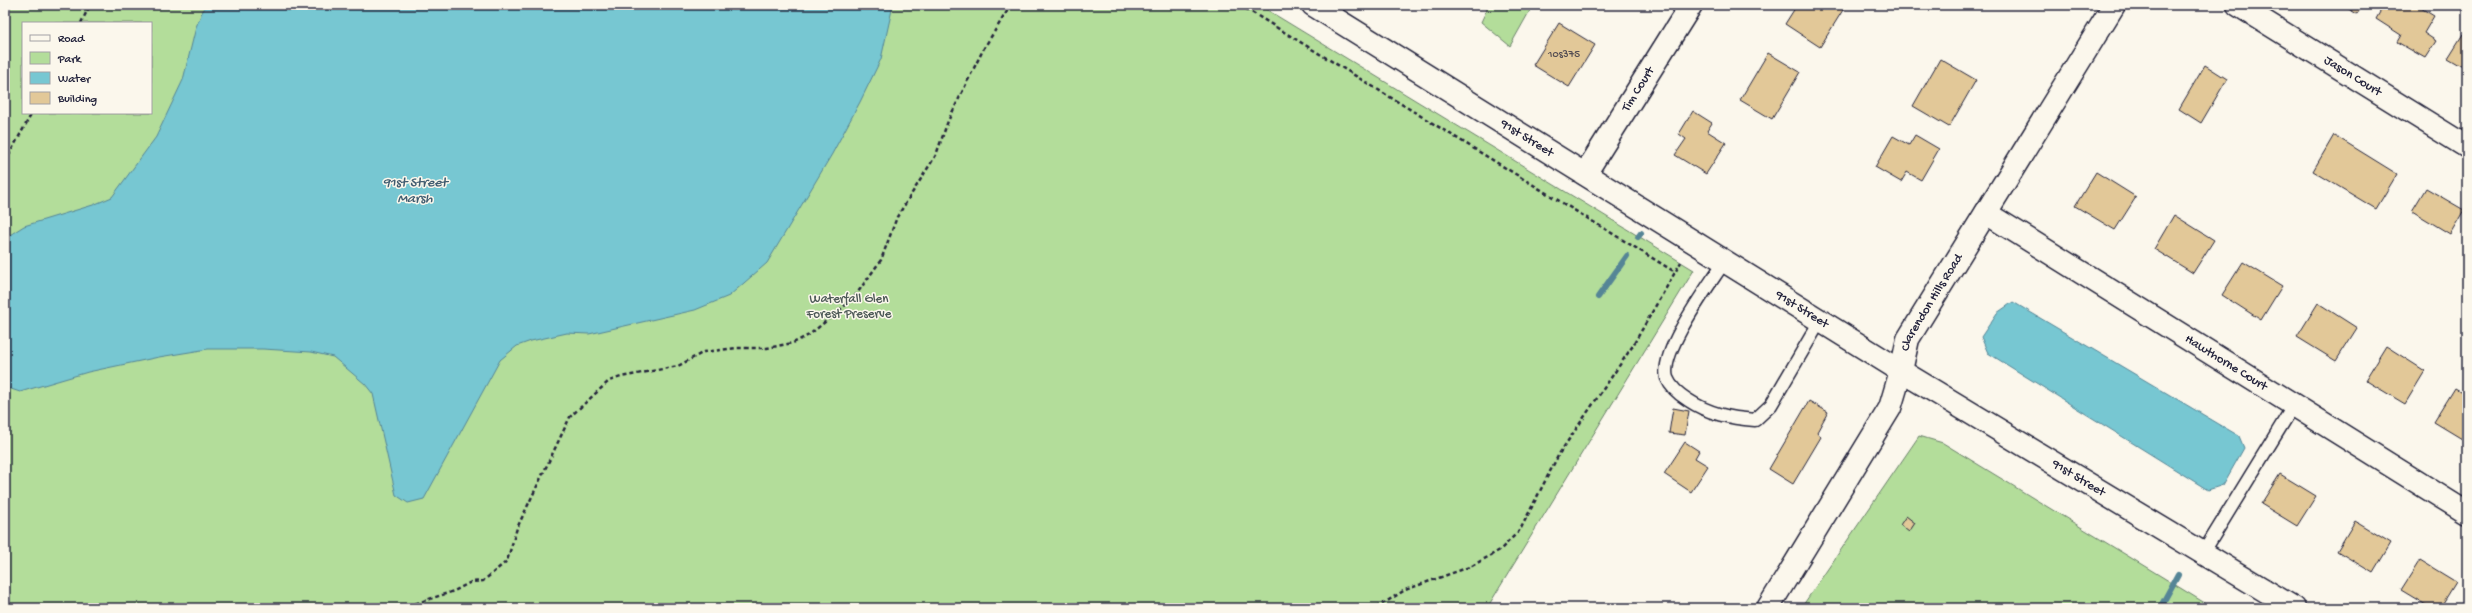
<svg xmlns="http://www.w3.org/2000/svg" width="2472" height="613" font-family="'Gochi Hand',sans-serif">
<rect width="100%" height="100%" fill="#fbf7ec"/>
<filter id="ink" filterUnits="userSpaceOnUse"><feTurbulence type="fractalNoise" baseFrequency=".025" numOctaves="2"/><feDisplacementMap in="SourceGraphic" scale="8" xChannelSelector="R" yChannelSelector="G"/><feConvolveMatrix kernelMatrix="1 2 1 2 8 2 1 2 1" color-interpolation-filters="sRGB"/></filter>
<g filter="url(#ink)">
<path fill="#b3dd9a" stroke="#6a806a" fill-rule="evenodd" d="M5 5H1259L1694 270 1487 608H5ZM23 23H151V113H23Z
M1489 5H1533L1510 46 1481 22Z
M1919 436 1943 443 2213 608H1801Z"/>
<path fill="#77c7d2" stroke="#558596" d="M205 5H893L881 59 860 102 832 154 767 263 729 296 695 310 589 334 567 333 531 341 517 346 500 360 424 499 408 503 396 495 373 394 365 384 333 357 311 352 263 349H208L159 357 88 372 20 392 5 387V238L24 226 93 205 112 197 156 137 183 80 196 27Z
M2013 302 2239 436 2244 448 2223 485 2208 490 1988 353 1981 337 1997 313Z"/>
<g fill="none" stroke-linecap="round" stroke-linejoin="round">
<path stroke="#558596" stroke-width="6" d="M1638 237 1641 233
M1598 297 1627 256
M2160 608 2178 575"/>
</g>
<path fill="#e2c898" stroke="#22223b" d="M1797 5H1846L1820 47 1785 24Z
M2342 5H2363L2357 14Z
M2384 5H2416L2434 16 2424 33 2436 41 2425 58 2397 42 2401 35 2376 19Z
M1559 23 1595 45 1569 87 1533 65Z
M2463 34 2467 36V69L2448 58Z
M1768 53 1800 72 1772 119 1740 100Z
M1940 59 1976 80 1949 127 1913 106Z
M2205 65 2227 79 2201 123 2179 109Z
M1693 111 1712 123 1707 131 1726 143 1706 174 1675 155 1686 139 1679 134Z
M1915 135 1939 149 1921 180 1907 172 1901 182 1875 167 1893 136 1909 145Z
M2334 135 2397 174 2376 209 2313 171Z
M2096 172 2136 197 2115 230 2075 206Z
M2426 188 2464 210 2450 234 2412 211Z
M2174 215 2214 240 2193 273 2154 249Z
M2243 262 2282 286 2261 320 2222 295Z
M2318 303 2357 328 2336 361 2297 337Z
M2386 346 2425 371 2405 404 2365 380Z
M2455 388 2467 395V442L2434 422Z
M1809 401 1828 412 1817 432 1821 437 1793 484 1769 469Z
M1673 408 1689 411 1685 435 1669 433Z
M1685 442 1699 451 1695 458 1708 466 1691 492 1664 474Z
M2280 474 2316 496 2297 526 2261 504Z
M1906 516 1915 523 1909 532 1900 525Z
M2355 521 2391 543 2373 573 2337 551Z
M2420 560 2456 582 2440 608H2431L2401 590Z"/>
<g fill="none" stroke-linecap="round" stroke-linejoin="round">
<defs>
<path id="service" d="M1724 262C1710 284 1659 352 1667 378 1671 388 1680 395 1688 400 1709 414 1730 418 1755 420L1771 405 1820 321
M2203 553 2294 405"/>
<g id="minor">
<path id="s1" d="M2238 5 2467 147"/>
<path id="s2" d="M1585 174 1691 5"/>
<path id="s3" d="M1986 213 2467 513"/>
<path d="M1768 608 1890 408 1901 371"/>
</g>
<g id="tertiary">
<path id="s4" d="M1901 371 1908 339 2114 5"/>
</g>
<g id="secondary">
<path id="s5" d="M1313 5 1901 371 2294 608"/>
</g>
</defs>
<use href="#service" stroke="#22223b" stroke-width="15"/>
<use href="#minor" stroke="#22223b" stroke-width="25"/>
<use href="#tertiary" stroke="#22223b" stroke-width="25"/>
<use href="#secondary" stroke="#22223b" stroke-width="25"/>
<path stroke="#22223b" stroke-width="2.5" stroke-dasharray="4 3" stroke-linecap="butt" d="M1240 5 1675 272
M81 23 90 5
M5 162 32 113
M402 608 454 591 471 582 483 581 507 561 517 528 570 417 609 381 621 377 678 366 704 352 736 348H767L793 343 809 335 853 299 881 260 897 217 936 155 948 121 972 72 984 48 1011 5
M1376 608 1405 590 1472 566 1500 550 1520 530 1559 454 1632 347 1681 262"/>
<use href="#service" stroke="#fbf7ec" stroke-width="12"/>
<use href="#minor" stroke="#fbf7ec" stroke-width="22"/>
<use href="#tertiary" stroke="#fbf7ec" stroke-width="22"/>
<use href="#secondary" stroke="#fbf7ec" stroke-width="22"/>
</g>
</g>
<g text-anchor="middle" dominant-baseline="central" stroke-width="3" stroke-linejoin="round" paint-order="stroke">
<g font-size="11" fill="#524c52">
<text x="1564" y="55">10s375</text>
</g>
<g font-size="13" fill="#22223b" stroke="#fbf7ec">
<text stroke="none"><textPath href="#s1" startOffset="135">Jason Court</textPath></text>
<text stroke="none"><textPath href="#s2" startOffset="100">Tim Court</textPath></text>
<text stroke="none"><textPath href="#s5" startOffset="252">91st Street</textPath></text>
<text stroke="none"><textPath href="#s4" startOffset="76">Clarendon Hills Road</textPath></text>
<text stroke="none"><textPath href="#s5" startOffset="576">91st Street</textPath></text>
<text stroke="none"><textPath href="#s3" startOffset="283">Hawthorne Court</textPath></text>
<text stroke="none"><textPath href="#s5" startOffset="900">91st Street</textPath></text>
</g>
<g font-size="13" fill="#4e5a58" stroke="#fbf7ec">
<text x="849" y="299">Waterfall Glen<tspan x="849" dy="15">Forest Preserve</tspan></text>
</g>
<g font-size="14" font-style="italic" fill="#405c70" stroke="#fbf7ec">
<text x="415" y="183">91st Street<tspan x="415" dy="16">Marsh</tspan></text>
</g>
</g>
<rect width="2472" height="613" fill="none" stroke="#fbf7ec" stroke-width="20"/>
<rect x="10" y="10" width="2452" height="593" fill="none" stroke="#22223b" stroke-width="1.5" filter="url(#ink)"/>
<rect x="22" y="22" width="130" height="92" fill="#fbf7ec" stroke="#a4a2a5"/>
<rect x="30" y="35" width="20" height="6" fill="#fbf7ec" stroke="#a4a2a5"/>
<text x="58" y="42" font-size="12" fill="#22223b">Road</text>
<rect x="30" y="52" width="20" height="12" fill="#b3dd9a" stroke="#a4a2a5"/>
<text x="58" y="62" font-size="12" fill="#22223b">Park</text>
<rect x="30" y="72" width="20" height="12" fill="#77c7d2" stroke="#a4a2a5"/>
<text x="58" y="82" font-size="12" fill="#22223b">Water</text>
<rect x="30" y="92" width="20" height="12" fill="#e2c898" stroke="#a4a2a5"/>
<text x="58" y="102" font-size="12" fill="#22223b">Building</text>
</svg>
